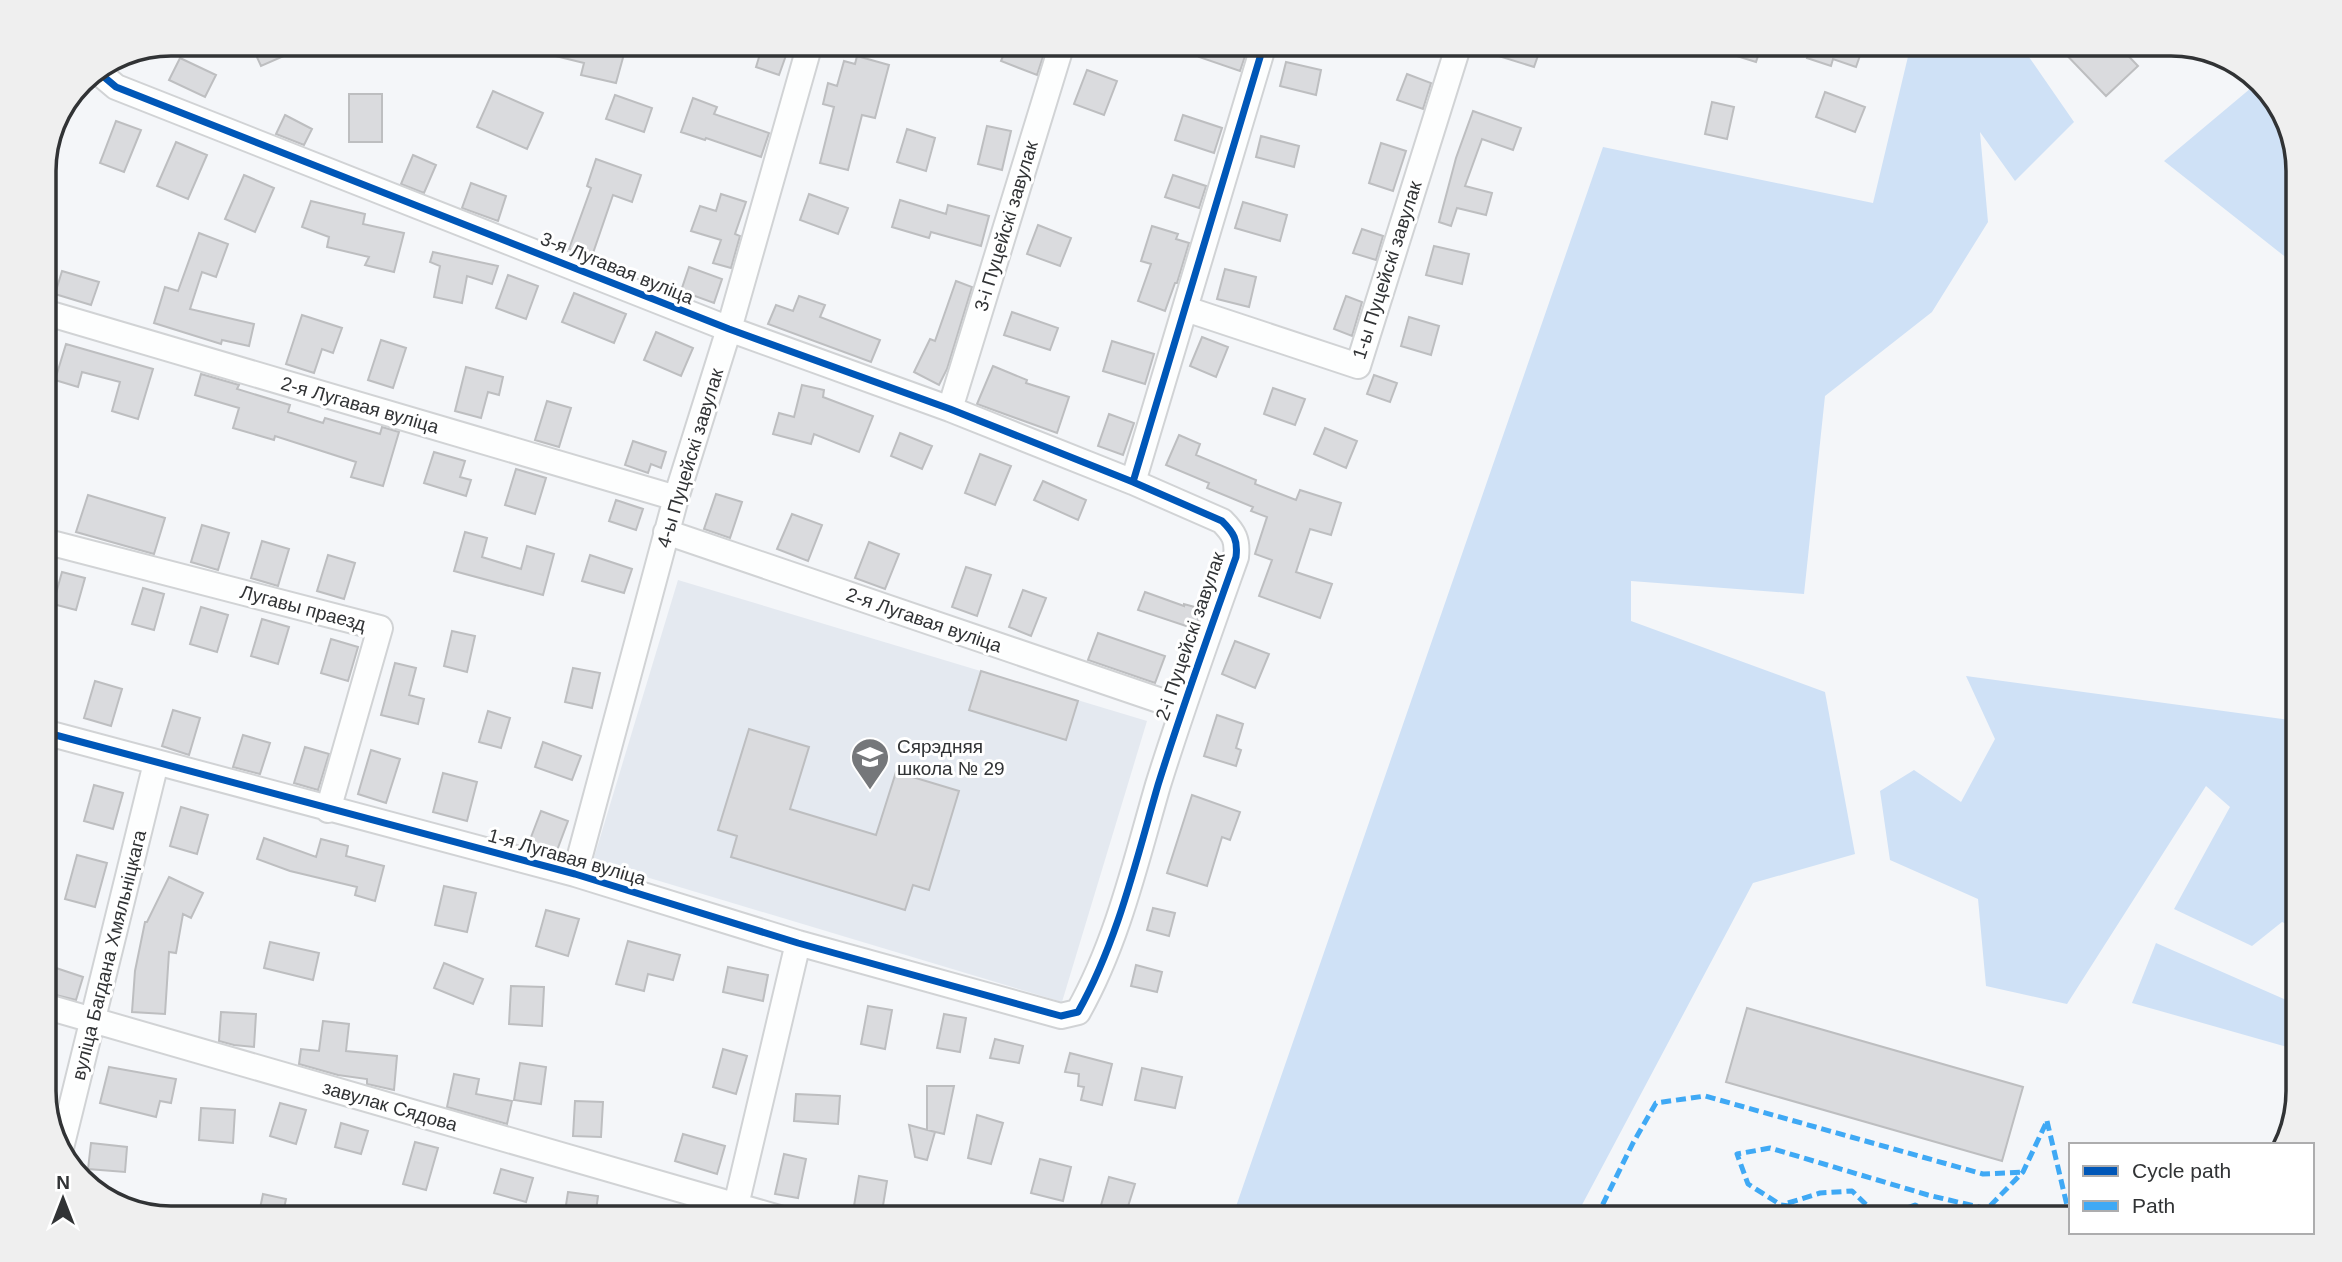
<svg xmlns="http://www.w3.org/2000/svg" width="2342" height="1262" font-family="Arial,sans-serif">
<rect width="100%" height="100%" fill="#f4f6f9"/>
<path fill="#e4e9f0" d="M678 580 1147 721 1062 1002 593 861Z"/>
<path fill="#cfe1f6" d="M1911 44H2020L2074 122 2015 181 1980 132 1988 222 1932 312 1825 396 1804 594 1631 581V621L1825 692 1855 854 1753 883 1575 1218H1232L1603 147 1873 203Z
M2257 83 2277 101 2298 163V267L2164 161Z
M1966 676 2298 721V929L2282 922 2252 946 2174 909 2230 807 2206 786 2067 1004 1986 986 1978 899 1890 860 1880 791 1914 770 1961 802 1995 739Z
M2156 943 2298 1005V1050L2132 1003Z"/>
<path fill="#dadbde" stroke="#bdbec0" stroke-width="2" d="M251 44H311L261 66Z
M532 44H580L624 54 616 83 581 75 584 63 531 50Z
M763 44H780L789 47 779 75 756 67Z
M1008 44H1047L1037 75 1001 61Z
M1204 44H1249L1240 71 1199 57Z
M1474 44H1542L1534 67 1473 48Z
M1711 44H1762L1756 62 1711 48Z
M1796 44H1864L1856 67 1833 59 1831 66 1807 58 1809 52 1795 47Z
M2056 44H2117L2138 66 2106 96Z
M857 56 889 65 875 118 862 115 848 170 820 163 834 107 823 104 828 83 837 86 844 61 855 64Z
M180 58 216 75 205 97 169 80Z
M1286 62 1321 70 1316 95 1280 86Z
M1087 70 1117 81 1104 115 1074 104Z
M1407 74 1431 83 1423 109 1397 100Z
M493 91 543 113 527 149 477 127Z
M1825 92 1865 107 1855 132 1816 117Z
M349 94H382V142H349Z
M615 95 652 108 644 132 606 119Z
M693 98 717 107 714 114 769 133 761 157 706 138 705 140 681 132Z
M1712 102 1734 107 1727 139 1705 134Z
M1473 111 1521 128 1513 150 1482 139 1465 186 1492 193 1486 215 1457 208 1451 226 1439 222 1456 158Z
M285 115 312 129 304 145 276 134Z
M1183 115 1222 128 1214 153 1175 140Z
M116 121 141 130 124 172 100 163Z
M987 126 1011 131 1002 170 978 164Z
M907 129 935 138 926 171 897 162Z
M1261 136 1299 146 1294 167 1256 157Z
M176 142 207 155 188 199 157 186Z
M1381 143 1406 151 1393 191 1369 183Z
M413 155 436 165 424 193 401 184Z
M596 159 641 175 632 202 613 195 592 256 569 249 591 188 587 186Z
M244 175 274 188 255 232 225 219Z
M1173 175 1206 186 1199 208 1165 197Z
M471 183 506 196 498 221 462 208Z
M721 194 746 202 735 234 740 236 731 268 713 263 721 240 691 231 700 206 716 211Z
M809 194 848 208 838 234 800 220Z
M900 200 946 214 948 205 989 216 981 246 931 232 929 238 892 227Z
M311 201 365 214 363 224 404 233 394 272 365 265 369 257 327 247 329 237 302 227Z
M1243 202 1287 215 1280 241 1235 228Z
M1038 225 1071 238 1060 266 1027 254Z
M1152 226 1178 234 1176 239 1189 243 1177 283H1175L1165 311 1138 301 1151 264 1141 261Z
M1362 229 1383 236 1376 260 1353 253Z
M199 233 228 244 216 277 202 272 190 309 254 324 249 346 222 340 221 344 154 323 165 287 178 291Z
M1434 246 1469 254 1462 284 1426 275Z
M433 252 498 266 492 284 467 276 462 303 434 297 440 266 430 262Z
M689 267 722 279 714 303 681 291Z
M1225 269 1256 277 1249 307 1217 299Z
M62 271 99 282 91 305 55 294Z
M508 275 538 286 526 319 496 308Z
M956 281 972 287 947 369 939 385 914 372 930 339 935 341Z
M574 293 626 314 614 343 562 322Z
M799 296 825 305 820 317 880 340 871 362 768 324 776 305 793 311Z
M1346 296 1362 302 1352 336 1334 329Z
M1012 312 1058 328 1050 350 1004 335Z
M302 315 342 328 333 353 322 349 314 373 286 364Z
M1409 317 1439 326 1431 355 1401 346Z
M656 332 693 348 681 376 644 360Z
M1202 337 1228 347 1216 377 1190 366Z
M381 340 406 348 393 388 368 380Z
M1112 341 1154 354 1145 384 1103 371Z
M66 344 153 369 138 419 112 411 120 382 82 372 78 387 55 380Z
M993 366 1027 380 1026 383 1069 397 1057 433 977 404Z
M466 367 503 377 499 395 488 392 481 418 455 411Z
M201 374 239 385 237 389 290 405 288 412 323 423 325 418 380 434 382 427 399 432 383 486 351 477 356 462 275 436 274 440 233 428 239 408 195 395Z
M1374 375 1397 383 1390 402 1367 394Z
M802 385 824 390 823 397 873 416 859 452 814 434 811 444 773 434 779 413 794 417Z
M1273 388 1305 399 1295 425 1264 414Z
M547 401 571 408 559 447 535 440Z
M1109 414 1134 423 1123 455 1098 446Z
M1325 428 1357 441 1346 468 1314 454Z
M900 433 932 446 922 469 891 456Z
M1179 435 1200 444 1196 455 1256 480 1255 484 1296 500 1300 490 1341 503 1331 535 1310 529 1296 572 1332 584 1320 618 1259 596 1272 560 1255 554 1267 517 1251 511 1253 507 1207 488 1209 483 1166 465Z
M633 441 666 452 661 468 651 464 648 473 625 465Z
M434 452 465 461 460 477 471 480 466 496 424 483Z
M980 454 1011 466 995 505 965 493Z
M516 469 546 478 535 514 505 505Z
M1043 481 1086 500 1078 520 1034 500Z
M716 494 742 502 730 538 704 529Z
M88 495 165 518 154 554 76 532Z
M616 500 643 509 636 530 609 521Z
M792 514 822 525 808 561 777 549Z
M202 525 229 533 218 570 191 562Z
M465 532 487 538 482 557 521 569 527 546 554 554 543 595 454 571Z
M262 541 289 549 278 586 251 578Z
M869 542 899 554 885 589 855 578Z
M328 555 355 563 344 599 317 591Z
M590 555 632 569 624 593 582 581Z
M966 567 991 575 977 616 952 607Z
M62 572 85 578 76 610 53 604Z
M143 588 164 594 154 630 132 624Z
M1023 590 1046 598 1031 636 1009 627Z
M1145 592 1184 606V604L1202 609 1195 629 1138 610Z
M201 607 228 615 217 652 190 644Z
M262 619 289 627 278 664 251 656Z
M452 631 475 636 467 672 444 666Z
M1098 633 1165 656 1155 683 1088 660Z
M331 639 358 647 348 681 321 673Z
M1235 641 1269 654 1255 688 1222 674Z
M395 663 416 668 409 695 424 699 418 724 381 715Z
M573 668 600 673 592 708 565 702Z
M981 671 1078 701 1066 740 969 710Z
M95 681 122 689 111 726 84 718Z
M173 710 200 718 189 755 162 746Z
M488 711 510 718 501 748 479 742Z
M1217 715 1243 724 1236 748 1241 750 1236 766 1204 756Z
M749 729 809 747 790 809 876 835 896 772 959 791 929 890 913 885 905 910 731 857 737 836 718 830Z
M243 735 270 743 260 774 233 767Z
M543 742 581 756 572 780 535 767Z
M305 747 329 754 318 790 294 783Z
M371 750 400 759 386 803 358 794Z
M443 773 477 782 467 821 433 812Z
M94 785 123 793 113 829 84 821Z
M1192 795 1240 812 1230 840 1222 837 1207 886 1167 873Z
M181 807 208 815 197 854 170 846Z
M541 811 568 821 556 853 528 845Z
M264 838 316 857 321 839 348 846 346 856 384 866 375 901 355 895 357 887 290 871 257 859Z
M77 855 107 863 95 907 65 899Z
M169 877 203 893 191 918 183 914 176 953 169 952 165 1014 132 1012 135 971 145 922H147Z
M444 886 476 893 467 932 435 925Z
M1153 908 1175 913 1169 936 1147 930Z
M546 910 579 919 568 956 536 946Z
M628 941 680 955 673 980 648 974 644 991 616 984Z
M270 942 319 953 313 980 264 968Z
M444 963 483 979 473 1004 434 988Z
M44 964 83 977 76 1000 44 992Z
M1136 965 1162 972 1157 992 1131 986Z
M728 967 768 975 763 1001 723 992Z
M511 986 544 987 542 1026 509 1024Z
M868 1006 892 1010 885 1049 861 1044Z
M1747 1008 2023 1087 2002 1161 1726 1082Z
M221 1012 256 1014 254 1047 234 1045 219 1041Z
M944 1014 966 1018 960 1052 937 1048Z
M323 1021 349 1024 346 1051 397 1056 394 1090 367 1084V1079L338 1075 299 1064 301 1049 319 1051Z
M995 1039 1023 1046 1019 1063 990 1058Z
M723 1049 747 1056 736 1094 713 1087Z
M1070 1053 1112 1064 1102 1105 1081 1100 1084 1087 1078 1086 1079 1074 1065 1072Z
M520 1063 546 1067 541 1104 514 1100Z
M109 1067 176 1079 171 1103 160 1101 156 1117 100 1103Z
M1142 1068 1182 1077 1175 1108 1135 1100Z
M454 1074 479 1079 476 1094 512 1101 507 1124 447 1107Z
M927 1086H954L944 1134 927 1130Z
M796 1094 840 1096 838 1124 794 1121Z
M575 1101 603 1102 601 1137 573 1136Z
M280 1103 306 1110 296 1144 270 1136Z
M201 1108 235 1110 233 1143 199 1140Z
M977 1115 1003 1123 991 1164 968 1158Z
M341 1123 368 1131 361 1154 335 1147Z
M909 1125 935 1132 927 1160 915 1157Z
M683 1134 725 1146 717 1174 675 1161Z
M415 1142 438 1148 426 1190 403 1184Z
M91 1143 127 1147 125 1172 88 1169Z
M784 1154 806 1159 798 1198 775 1194Z
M1040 1159 1071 1167 1063 1201 1031 1193Z
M501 1169 533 1178 526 1202 494 1193Z
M859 1176 887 1181 881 1218H852Z
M1109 1177 1135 1184 1125 1216 1100 1209Z
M568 1192 598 1196 595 1218H564Z
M263 1194 286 1199 282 1218H258Z"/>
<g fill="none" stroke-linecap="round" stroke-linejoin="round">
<defs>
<path id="street" d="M97 71 116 87 729 329 950 409 1133 482
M1186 309 1358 366 1459 44
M44 312 676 498
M950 409 1062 44
M666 532 1182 708
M44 541 380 628 328 810
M44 732 575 874 798 943 1061 1016 1078 1012C1117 943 1136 861 1158 785 1182 708 1209 633 1236 557 1238 540 1234 533 1222 521L1133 482 1264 44
M575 874 676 498 729 329 810 44
M44 1006 779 1218
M61 1148 156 763
M733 1218 798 943"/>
</defs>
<use href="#street" stroke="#d1d3d5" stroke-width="28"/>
<use href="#street" stroke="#fdfefe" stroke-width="24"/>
<path stroke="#3fa9f5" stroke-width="5" stroke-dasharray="10 5" stroke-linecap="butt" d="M2047 1121 2070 1218
M1788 1203 1820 1193 1852 1191 1880 1218
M1596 1218 1633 1143 1656 1103 1705 1096 1983 1174 2023 1172
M1880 1218 1781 1205 1748 1184 1737 1154 1770 1148 1928 1195 1987 1209
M1880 1218 1915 1205 1940 1218
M1953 1218 1984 1210
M1982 1218 1987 1209 2023 1172 2047 1121"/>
<defs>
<path id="cycleway" d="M97 71 116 87 729 329 950 409 1133 482
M44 732 575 874 798 943 1061 1016 1078 1012C1117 943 1136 861 1158 785 1182 708 1209 633 1236 557 1238 540 1234 533 1222 521L1133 482 1264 44"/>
</defs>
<use href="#cycleway" stroke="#fff" stroke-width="11"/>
<use href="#cycleway" stroke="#0057b8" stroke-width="7"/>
</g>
<defs>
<symbol id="school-pin" viewBox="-11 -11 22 30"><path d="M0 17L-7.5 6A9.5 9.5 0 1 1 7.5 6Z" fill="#75777a" stroke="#fff"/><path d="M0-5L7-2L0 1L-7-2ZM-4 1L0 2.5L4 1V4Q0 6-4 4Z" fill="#fff"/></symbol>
</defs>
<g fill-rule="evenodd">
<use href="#school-pin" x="848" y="735" width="44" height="60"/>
</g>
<g text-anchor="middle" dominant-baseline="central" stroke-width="6" stroke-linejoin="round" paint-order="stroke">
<g font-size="19" fill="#313335" stroke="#fff">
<text transform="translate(1006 226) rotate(-73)">3-і Пуцейскі завулак</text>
<text transform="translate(617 268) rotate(22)">3-я Лугавая вуліца</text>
<text transform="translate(1387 270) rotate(-72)">1-ы Пуцейскі завулак</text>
<text transform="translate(360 405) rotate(16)">2-я Лугавая вуліца</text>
<text transform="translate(690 458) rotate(-73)">4-ы Пуцейскі завулак</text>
<text transform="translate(303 608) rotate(15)">Лугавы праезд</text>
<text transform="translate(924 620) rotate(19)">2-я Лугавая вуліца</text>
<text transform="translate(1190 636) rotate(-71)">2-і Пуцейскі завулак</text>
<text transform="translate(567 857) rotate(16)">1-я Лугавая вуліца</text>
<text transform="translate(109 955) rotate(-76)">вуліца Багдана Хмяльніцкага</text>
<text transform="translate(390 1106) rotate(16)">завулак Сядова</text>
</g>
<g font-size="19" fill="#313335" stroke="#fff" text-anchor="start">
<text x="897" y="746">Сярэдняя<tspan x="897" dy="22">школа № 29</tspan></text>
</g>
</g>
<path d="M0 0H2342V1262H0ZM171 56H2171A115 115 0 0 1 2286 171V1091A115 115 0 0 1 2171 1206H171A115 115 0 0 1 56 1091V171A115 115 0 0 1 171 56Z" fill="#efefef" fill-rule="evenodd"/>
<path fill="none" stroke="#313335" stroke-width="3.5" d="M171 56H2171A115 115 0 0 1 2286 171V1091A115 115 0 0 1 2171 1206H171A115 115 0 0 1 56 1091V171A115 115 0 0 1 171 56Z"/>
<rect x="2069" y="1143" width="245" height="91" fill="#ffffff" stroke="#adadae" stroke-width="2"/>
<rect x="2083" y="1166" width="35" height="10" fill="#0057b8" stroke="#adadae" stroke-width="2"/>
<text x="2132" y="1178" font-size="21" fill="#313335">Cycle path</text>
<rect x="2083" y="1201" width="35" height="10" fill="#3fa9f5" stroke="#adadae" stroke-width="2"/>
<text x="2132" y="1213" font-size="21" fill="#313335">Path</text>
<g transform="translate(63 1199)" stroke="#ffffff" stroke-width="5" paint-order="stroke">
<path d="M0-5L12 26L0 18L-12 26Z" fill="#313335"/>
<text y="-10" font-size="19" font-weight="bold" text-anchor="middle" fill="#313335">N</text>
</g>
</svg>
